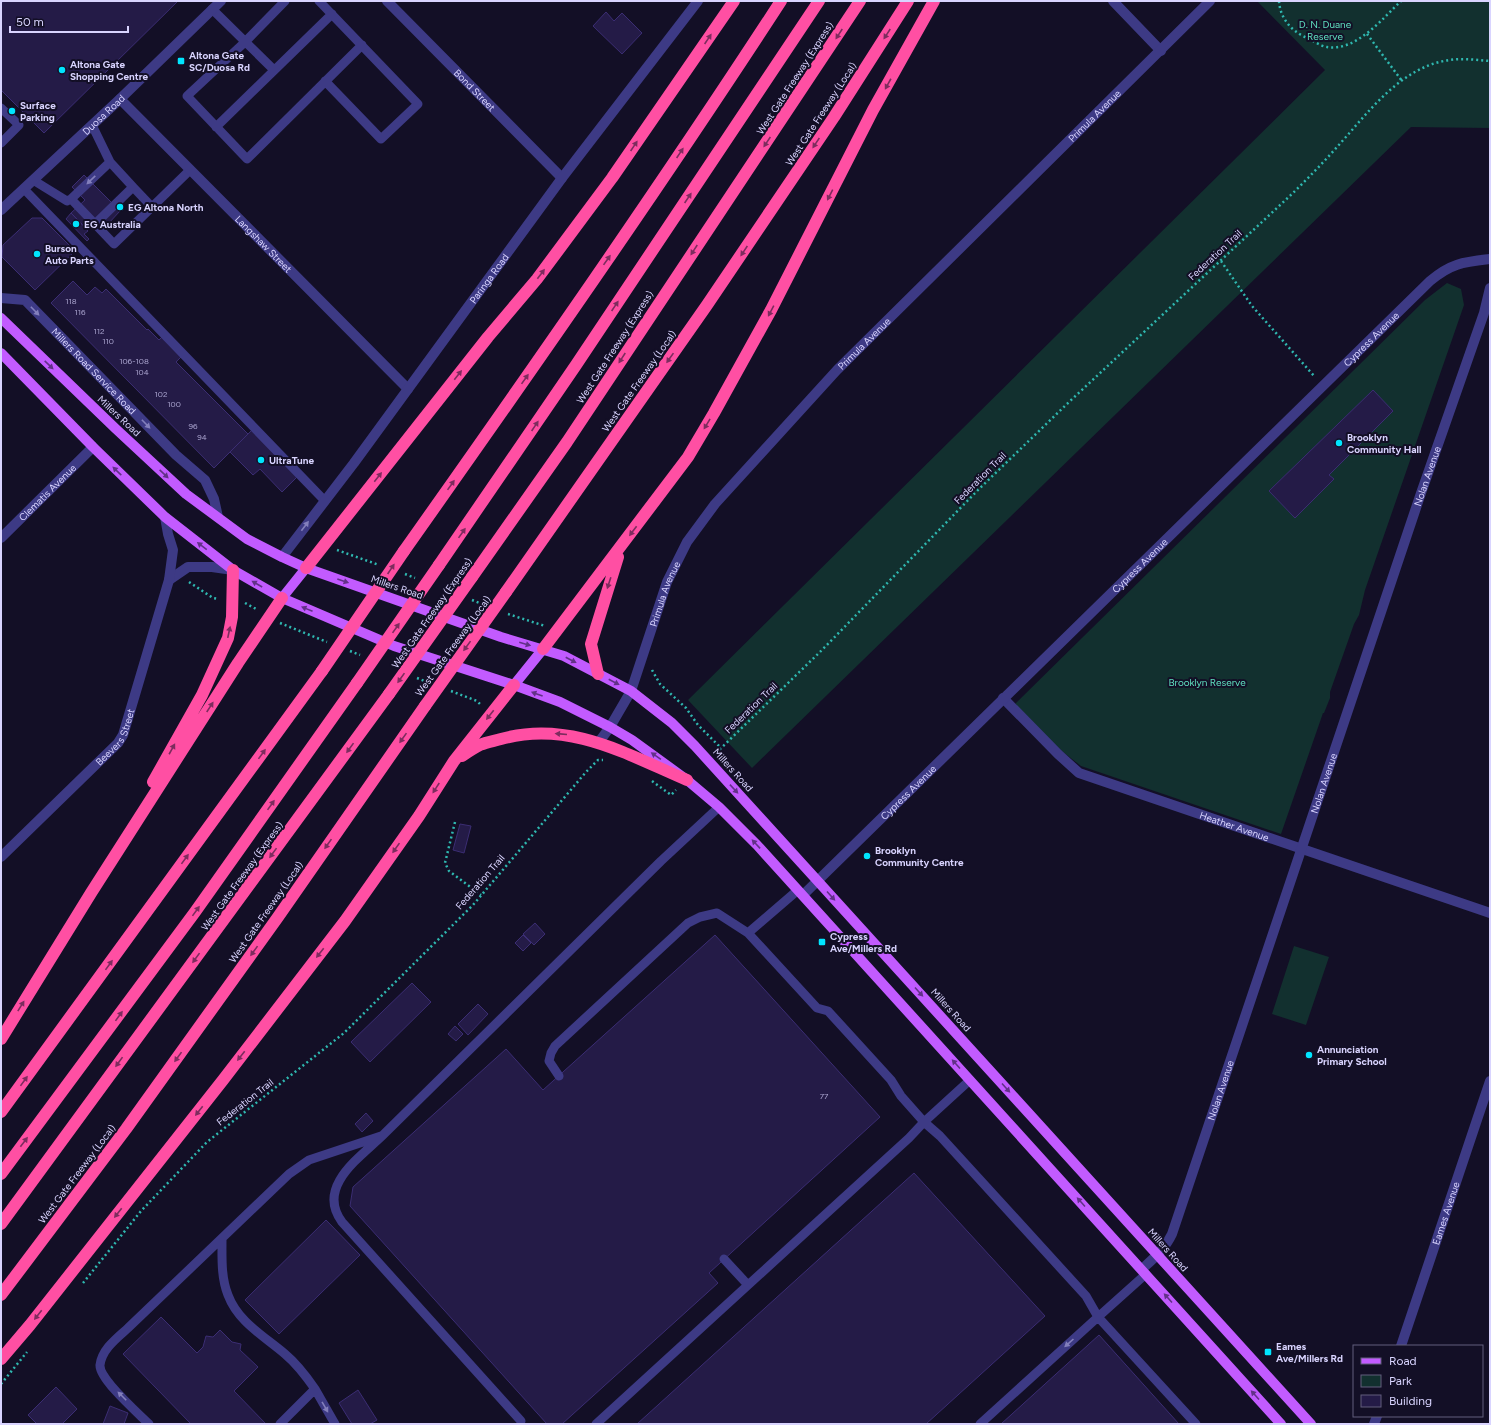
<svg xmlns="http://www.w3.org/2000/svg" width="1491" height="1425" font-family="Figtree,sans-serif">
<rect width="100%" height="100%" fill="#130f26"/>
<path fill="#12302f" d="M1257 1H1490V128L1411 127 752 768 688 700 1325 70Z
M1447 283 1461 289 1464 305 1365 590 1359 615 1354 624 1330 692V698L1324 713H1323L1281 834 1081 766 1063 752 1013 706 1425 300Z
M1294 946 1329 957 1306 1025 1272 1014Z"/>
<path fill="#241b47" stroke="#3b2d73" d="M4 1H178L44 133 1 90V3Z
M606 12 614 21 622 13 642 33 622 54 593 26Z
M84 175 120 211 108 224 99 215 86 228 71 213 85 200 72 187Z
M71 213 88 231 84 234 89 239 87 241 66 219Z
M32 218H42L75 251 35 290 2 257 3 245Z
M73 281 87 295 95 287 102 293 106 289 147 330 148 329 159 340 163 336 182 356 176 362 248 434 214 468 51 303Z
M1373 390 1393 411 1329 475 1334 479 1295 518 1269 491Z
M253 429 299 475 282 492 260 469 253 475 230 452Z
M460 824 471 826 464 853 453 850Z
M535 923 545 934 534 945 523 934Z
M523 935 531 943 523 951 515 943Z
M715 935 880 1117 709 1273 718 1283 562 1424H547L350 1206 353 1187 506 1049 543 1090Z
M412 983 431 1002 370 1062 351 1042Z
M478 1004 488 1014 468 1035 458 1024Z
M455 1026 463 1034 456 1041 448 1034Z
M366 1113 373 1121 362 1132 355 1124Z
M914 1173 1045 1316 926 1424H637Z
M326 1220 360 1255 279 1334 245 1300Z
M161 1317 197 1353 203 1347 206 1336 213 1337 220 1330 232 1342 241 1344 240 1350 258 1367 234 1391 266 1424H191L123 1354Z
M1099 1335 1179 1424H1001Z
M56 1387 77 1409 62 1424H37L28 1415Z
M358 1390 377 1420 370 1424H352L339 1403Z
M110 1406 128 1413 124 1424H103Z"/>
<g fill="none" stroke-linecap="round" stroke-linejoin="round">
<path stroke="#2fb8b0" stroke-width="2.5" stroke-dasharray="2 3" stroke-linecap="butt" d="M1279 1C1280 17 1290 30 1305 37 1312 40 1320 46 1327 47 1356 52 1383 18 1401 1
M1367 34 1402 81
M1221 261 1252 306 1315 377
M337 550 379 565
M405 574 415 578
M189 582 213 598 219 599
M472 600 482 604
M245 603 258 610
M508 614 545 626
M280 623 327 642
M350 651 360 655
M652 670 660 684 686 708 698 725 721 748
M417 678 427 682
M451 691 477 701 482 706
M716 753 822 650 978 490 1069 402 1293 193C1308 178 1323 163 1337 147 1368 113 1401 66 1450 60 1463 58 1477 60 1490 61
M652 781 671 795 676 790
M455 822 445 863 449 871 481 895
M83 1283 141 1211 207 1142 344 1033 473 905 586 772 598 760H603
M1 1384 27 1352"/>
<path stroke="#3d3a85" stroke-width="9" d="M285 1 245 42 187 96 247 159 362 45
M319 1 418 104 381 139 325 81
M212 9 274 70
M1 108 19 125 1 143
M216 127 332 14
M110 162 133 187
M33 180 67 201 71 199 110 162 92 125
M24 189 325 501
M71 199 95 224
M152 207 133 187 95 224 114 244 190 170
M748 933 798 890
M559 1076 549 1061 551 1053 555 1046 688 923 700 917 717 913 748 933 817 1008 828 1011 891 1080 901 1096 924 1122 940 1136 1086 1296 1098 1317 980 1424
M222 1240C222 1258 221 1278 228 1295 238 1322 264 1336 285 1354 297 1364 306 1376 315 1389L280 1424
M724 1259 748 1285
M1146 1274 1098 1317 1196 1424
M315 1389 335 1424
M521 1421 342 1222C316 1187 359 1158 382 1136L661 861 719 807
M149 1424C138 1413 99 1379 100 1365 102 1349 117 1338 128 1328L289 1174 309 1160 381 1136
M596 1424 909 1138 924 1122 970 1080"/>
<g stroke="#3d3a85" stroke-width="10">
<path id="s1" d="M387 1 562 178"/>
<path d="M1113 1 1161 51"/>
<path id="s2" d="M120 99 408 389"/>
<path id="s3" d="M1 210 120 99 221 1"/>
<path id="s4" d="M1 298 25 300 176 455 205 480 214 499 218 517"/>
<path id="s5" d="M1 538 93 447"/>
<path id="s6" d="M282 557 354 463 562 178 698 1"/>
<path d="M169 580 188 567H212L233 570"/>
<path id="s7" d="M1003 698 1058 754 1079 773 1490 913"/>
<path id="s8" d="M599 742 610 727 631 691 667 582 687 542 715 504 837 370 1210 1"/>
<path id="s9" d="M1 857 118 743 123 735 169 580 173 550 168 534 165 517"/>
<path id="s10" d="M803 895 1430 281C1451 263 1464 262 1490 259"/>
<path id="s11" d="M1142 1269C1153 1259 1165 1249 1172 1234L1420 496 1484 313 1490 288"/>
<path id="s12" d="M1401 1346 1490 1081"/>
<path d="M1374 1424 1377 1416"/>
</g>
<path stroke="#c25bff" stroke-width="10" d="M1 318 116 429 186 494 247 539 282 557 306 568 501 637 564 656 631 691 672 723 695 746 1311 1424
M1 353 93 447 165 517 233 570 282 598 394 646 514 685 560 702 610 727 632 740 687 780 719 807 757 845 1281 1424
M282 598 306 568
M514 685 543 649"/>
<path stroke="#ff4fa3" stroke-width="12" d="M404 551C532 370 660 187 781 1
M439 565 576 365 819 1
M306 568 488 337 537 279 612 178 734 1
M472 577 567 442 860 1
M506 592 707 305 834 117 908 1
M543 649 688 457 714 413 771 310 873 110 934 1
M598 674 591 644 618 557
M462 756C468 752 474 748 480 745 486 742 494 741 501 739 569 720 626 754 687 780
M153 782 202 695 228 638 232 617 233 570
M1 1039 91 893 238 663 282 598
M1 1112 322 671
M1 1174 195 912 357 683
M1 1224 389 694
M1 1295 126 1129 278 917 425 706
M1 1359 30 1325 223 1080 345 921 419 816 454 761 514 685"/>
<path stroke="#ff4fa3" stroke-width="12" d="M322 671 404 551
M357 683 439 565
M389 694 472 577
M425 706 506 592"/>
</g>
<defs><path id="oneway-solid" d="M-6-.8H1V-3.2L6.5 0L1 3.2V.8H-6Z"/></defs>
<g fill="#7d2c5e">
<use href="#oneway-solid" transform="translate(839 34) rotate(123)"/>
<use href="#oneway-solid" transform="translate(887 34) rotate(123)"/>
<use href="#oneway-solid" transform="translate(708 39) rotate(-56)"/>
<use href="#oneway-solid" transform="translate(888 84) rotate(119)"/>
<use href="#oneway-solid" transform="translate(767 142) rotate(124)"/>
<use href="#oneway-solid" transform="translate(816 143) rotate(124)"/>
<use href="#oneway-solid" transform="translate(634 146) rotate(-56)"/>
<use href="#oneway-solid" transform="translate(680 153) rotate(-56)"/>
<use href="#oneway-solid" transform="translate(830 195) rotate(117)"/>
<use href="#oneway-solid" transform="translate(688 198) rotate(-56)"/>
<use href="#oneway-solid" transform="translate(694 250) rotate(123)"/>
<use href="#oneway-solid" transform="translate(744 251) rotate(124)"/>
<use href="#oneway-solid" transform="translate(607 260) rotate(-55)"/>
<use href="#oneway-solid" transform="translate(541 274) rotate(-53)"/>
<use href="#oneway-solid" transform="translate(615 306) rotate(-56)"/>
<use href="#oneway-solid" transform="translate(771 311) rotate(118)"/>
<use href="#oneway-solid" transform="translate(622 358) rotate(123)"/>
<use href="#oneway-solid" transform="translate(670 358) rotate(125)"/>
<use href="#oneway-solid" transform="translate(458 375) rotate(-52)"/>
<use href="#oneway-solid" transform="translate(525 379) rotate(-55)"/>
<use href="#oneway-solid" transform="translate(707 424) rotate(121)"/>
<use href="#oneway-solid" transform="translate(535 426) rotate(-56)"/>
<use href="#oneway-solid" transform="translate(378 477) rotate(-52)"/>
<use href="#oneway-solid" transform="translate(451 485) rotate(-55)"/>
<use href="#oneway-solid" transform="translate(633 531) rotate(127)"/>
<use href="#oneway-solid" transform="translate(462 533) rotate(-55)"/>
<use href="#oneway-solid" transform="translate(391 569) rotate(-56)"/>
<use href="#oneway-solid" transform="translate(609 583) rotate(108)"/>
<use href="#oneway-solid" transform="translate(396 628) rotate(-55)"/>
<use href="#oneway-solid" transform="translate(229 632) rotate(-78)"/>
<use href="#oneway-solid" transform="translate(467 646) rotate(126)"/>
<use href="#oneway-solid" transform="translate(401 678) rotate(125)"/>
<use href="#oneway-solid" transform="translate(210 707) rotate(-57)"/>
<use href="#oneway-solid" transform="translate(490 715) rotate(128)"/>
<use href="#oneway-solid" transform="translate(561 734) rotate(-175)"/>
<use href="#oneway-solid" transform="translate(403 738) rotate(125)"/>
<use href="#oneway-solid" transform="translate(350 748) rotate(126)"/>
<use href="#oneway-solid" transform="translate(172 749) rotate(-61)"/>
<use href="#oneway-solid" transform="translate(262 754) rotate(-54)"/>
<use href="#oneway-solid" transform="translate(436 788) rotate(123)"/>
<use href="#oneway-solid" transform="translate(271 805) rotate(-55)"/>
<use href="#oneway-solid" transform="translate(328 844) rotate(125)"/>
<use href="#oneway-solid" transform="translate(396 848) rotate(125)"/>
<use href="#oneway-solid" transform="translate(273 853) rotate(126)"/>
<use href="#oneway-solid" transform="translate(185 859) rotate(-54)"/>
<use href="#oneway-solid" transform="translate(196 911) rotate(-54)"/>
<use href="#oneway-solid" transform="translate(254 951) rotate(126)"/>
<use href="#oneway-solid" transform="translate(320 953) rotate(128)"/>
<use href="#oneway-solid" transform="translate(196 958) rotate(126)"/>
<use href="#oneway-solid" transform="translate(109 965) rotate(-54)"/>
<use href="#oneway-solid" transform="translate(21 1006) rotate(-58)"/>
<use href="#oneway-solid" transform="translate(119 1016) rotate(-54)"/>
<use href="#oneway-solid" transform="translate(241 1056) rotate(128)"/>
<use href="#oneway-solid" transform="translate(178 1057) rotate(126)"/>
<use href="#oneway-solid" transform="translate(119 1062) rotate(126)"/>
<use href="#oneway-solid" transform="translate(24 1081) rotate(-54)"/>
<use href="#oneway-solid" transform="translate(199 1111) rotate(128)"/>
<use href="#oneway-solid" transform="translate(24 1142) rotate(-53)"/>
<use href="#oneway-solid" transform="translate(118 1213) rotate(128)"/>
<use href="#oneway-solid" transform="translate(38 1315) rotate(128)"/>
</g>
<g fill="#837fbc">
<use href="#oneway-solid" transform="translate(91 180) rotate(136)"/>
<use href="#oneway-solid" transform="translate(35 311) rotate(46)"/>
<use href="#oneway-solid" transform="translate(146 424) rotate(46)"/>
<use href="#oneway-solid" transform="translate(305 526) rotate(-53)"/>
<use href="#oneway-solid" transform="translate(1069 1343) rotate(138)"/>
<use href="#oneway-solid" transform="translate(122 1396) rotate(-135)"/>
<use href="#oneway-solid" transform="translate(325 1407) rotate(60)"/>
</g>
<g fill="#623188">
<use href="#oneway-solid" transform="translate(49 365) rotate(44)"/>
<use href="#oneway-solid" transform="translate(117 471) rotate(-136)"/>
<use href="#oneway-solid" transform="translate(164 474) rotate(43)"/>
<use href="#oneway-solid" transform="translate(202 546) rotate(-143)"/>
<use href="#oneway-solid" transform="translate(343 581) rotate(19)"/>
<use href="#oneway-solid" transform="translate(257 584) rotate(-150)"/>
<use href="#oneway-solid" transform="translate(307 609) rotate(-158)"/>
<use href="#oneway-solid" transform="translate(525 644) rotate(16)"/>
<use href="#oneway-solid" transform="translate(571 660) rotate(28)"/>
<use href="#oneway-solid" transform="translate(614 682) rotate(28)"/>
<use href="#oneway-solid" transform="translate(537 694) rotate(-160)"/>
<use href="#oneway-solid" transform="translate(656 756) rotate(-145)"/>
<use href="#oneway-solid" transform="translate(734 789) rotate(47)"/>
<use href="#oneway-solid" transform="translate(756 844) rotate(-133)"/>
<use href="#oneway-solid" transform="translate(831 896) rotate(48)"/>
<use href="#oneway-solid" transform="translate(919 992) rotate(48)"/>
<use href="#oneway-solid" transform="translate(956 1064) rotate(-132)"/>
<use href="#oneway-solid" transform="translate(1006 1088) rotate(48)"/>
<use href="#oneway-solid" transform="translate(1081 1202) rotate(-132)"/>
<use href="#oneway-solid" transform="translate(1168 1298) rotate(-132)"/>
<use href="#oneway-solid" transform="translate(1255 1395) rotate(-132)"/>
</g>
<g fill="#00e5ff" stroke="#130f26" stroke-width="1.5">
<rect x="177" y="57" width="8" height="8" rx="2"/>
<circle cx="62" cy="70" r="4"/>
<circle cx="12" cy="111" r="4"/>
<circle cx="120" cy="207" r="4"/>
<circle cx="76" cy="224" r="4"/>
<circle cx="37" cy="254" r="4"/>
<circle cx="1339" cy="443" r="4"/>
<circle cx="261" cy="460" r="4"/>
<circle cx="867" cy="856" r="4"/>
<rect x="818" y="938" width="8" height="8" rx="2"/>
<circle cx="1309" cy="1055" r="4"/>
<rect x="1264" y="1348" width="8" height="8" rx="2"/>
</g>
<g text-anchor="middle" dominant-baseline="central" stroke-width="4" stroke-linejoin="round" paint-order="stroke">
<g font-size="8" fill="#aca6d1">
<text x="71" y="301">118</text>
<text x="80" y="312">116</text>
<text x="99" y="331">112</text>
<text x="108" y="341">110</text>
<text x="134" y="361">106-108</text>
<text x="142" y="372">104</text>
<text x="161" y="394">102</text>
<text x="174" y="404">100</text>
<text x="193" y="426">96</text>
<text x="202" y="437">94</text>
<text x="824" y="1096">77</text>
</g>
<g font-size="10" fill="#5fe0c0" stroke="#130f26">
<text x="1325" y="24">D. N. Duane<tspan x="1325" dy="12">Reserve</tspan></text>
<text x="1207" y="682">Brooklyn Reserve</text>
</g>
<g font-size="10" font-weight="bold" fill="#d9d4ff" stroke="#130f26" text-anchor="start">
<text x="189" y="55">Altona Gate<tspan x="189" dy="12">SC/Duosa Rd</tspan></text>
<text x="70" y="64">Altona Gate<tspan x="70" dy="12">Shopping Centre</tspan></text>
<text x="20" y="105">Surface<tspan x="20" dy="12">Parking</tspan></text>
<text x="128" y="207">EG Altona North</text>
<text x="84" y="224">EG Australia</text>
<text x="45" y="248">Burson<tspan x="45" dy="12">Auto Parts</tspan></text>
<text x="1347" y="437">Brooklyn<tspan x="1347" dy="12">Community Hall</tspan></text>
<text x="269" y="460">UltraTune</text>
<text x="875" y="850">Brooklyn<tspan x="875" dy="12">Community Centre</tspan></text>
<text x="830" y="936">Cypress<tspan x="830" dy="12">Ave/Millers Rd</tspan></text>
<text x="1317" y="1049">Annunciation<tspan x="1317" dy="12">Primary School</tspan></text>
<text x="1276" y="1346">Eames<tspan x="1276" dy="12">Ave/Millers Rd</tspan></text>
</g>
<g font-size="10" fill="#d9d4ff" stroke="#130f26">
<text transform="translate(795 78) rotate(-57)">West Gate Freeway (Express)</text>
<text stroke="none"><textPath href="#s1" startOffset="125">Bond Street</textPath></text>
<text transform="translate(821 114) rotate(-57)">West Gate Freeway (Local)</text>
<text stroke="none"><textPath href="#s3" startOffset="140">Duosa Road</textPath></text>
<text stroke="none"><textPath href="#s8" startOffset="810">Primula Avenue</textPath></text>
<text stroke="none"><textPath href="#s2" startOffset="204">Langshaw Street</textPath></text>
<text transform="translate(1215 255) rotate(-43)">Federation Trail</text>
<text stroke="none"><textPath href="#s6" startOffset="347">Paringa Road</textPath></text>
<text stroke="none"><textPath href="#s10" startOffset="795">Cypress Avenue</textPath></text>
<text stroke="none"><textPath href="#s8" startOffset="486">Primula Avenue</textPath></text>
<text transform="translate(615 347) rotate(-57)">West Gate Freeway (Express)</text>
<text stroke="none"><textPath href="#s4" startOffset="123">Millers Road Service Road</textPath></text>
<text transform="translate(639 381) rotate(-55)">West Gate Freeway (Local)</text>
<text transform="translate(119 416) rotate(43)">Millers Road</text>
<text stroke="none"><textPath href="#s11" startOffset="846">Nolan Avenue</textPath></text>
<text transform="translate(980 478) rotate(-45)">Federation Trail</text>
<text stroke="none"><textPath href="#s5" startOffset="65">Clematis Avenue</textPath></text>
<text stroke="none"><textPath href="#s10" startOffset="471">Cypress Avenue</textPath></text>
<text transform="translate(397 587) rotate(19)">Millers Road</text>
<text stroke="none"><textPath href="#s8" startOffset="163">Primula Avenue</textPath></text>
<text transform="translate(432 613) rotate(-55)">West Gate Freeway (Express)</text>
<text transform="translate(453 646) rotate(-54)">West Gate Freeway (Local)</text>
<text transform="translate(751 708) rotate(-44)">Federation Trail</text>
<text stroke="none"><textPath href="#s9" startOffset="167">Beevers Street</textPath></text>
<text transform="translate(733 770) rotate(48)">Millers Road</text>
<text stroke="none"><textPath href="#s11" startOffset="522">Nolan Avenue</textPath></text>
<text stroke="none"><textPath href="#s10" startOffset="147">Cypress Avenue</textPath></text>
<text stroke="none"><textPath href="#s7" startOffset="271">Heather Avenue</textPath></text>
<text transform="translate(242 876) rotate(-54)">West Gate Freeway (Express)</text>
<text transform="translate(480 882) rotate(-49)">Federation Trail</text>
<text transform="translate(266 912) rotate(-55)">West Gate Freeway (Local)</text>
<text transform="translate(951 1010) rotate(48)">Millers Road</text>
<text stroke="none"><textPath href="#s11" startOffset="198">Nolan Avenue</textPath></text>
<text transform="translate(245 1102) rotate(-38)">Federation Trail</text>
<text transform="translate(77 1174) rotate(-53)">West Gate Freeway (Local)</text>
<text stroke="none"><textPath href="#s12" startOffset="140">Eames Avenue</textPath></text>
<text transform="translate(1168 1250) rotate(48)">Millers Road</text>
</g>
</g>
<rect width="1491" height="1425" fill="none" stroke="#d9d4ff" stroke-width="4"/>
<rect x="1353" y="1345" width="130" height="72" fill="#130f26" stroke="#625e7d"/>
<rect x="1361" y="1358" width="20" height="6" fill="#c25bff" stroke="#625e7d"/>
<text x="1389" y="1365" font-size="12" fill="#d9d4ff">Road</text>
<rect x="1361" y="1375" width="20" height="12" fill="#12302f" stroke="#625e7d"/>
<text x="1389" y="1385" font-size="12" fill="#d9d4ff">Park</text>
<rect x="1361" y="1395" width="20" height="12" fill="#241b47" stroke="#625e7d"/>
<text x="1389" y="1405" font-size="12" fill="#d9d4ff">Building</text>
<path d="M10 26v6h118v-6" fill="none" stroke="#d9d4ff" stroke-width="2"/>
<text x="16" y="26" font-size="12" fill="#d9d4ff" stroke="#130f26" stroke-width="3" paint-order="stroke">50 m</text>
</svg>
